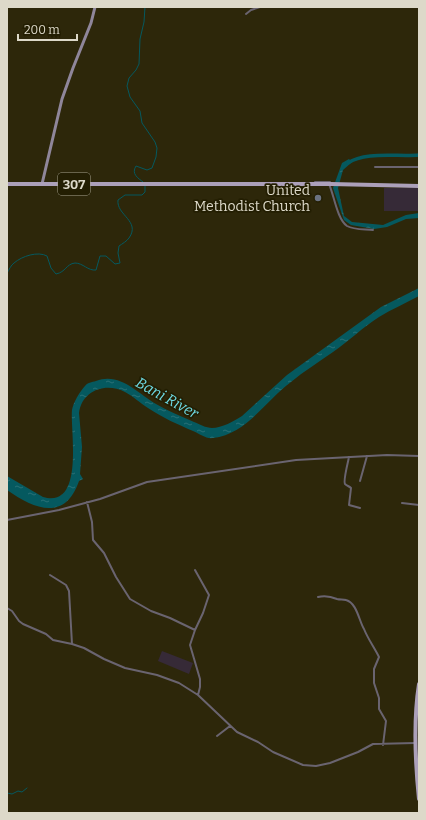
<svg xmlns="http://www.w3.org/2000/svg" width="426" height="820" font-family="Bitter,serif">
<defs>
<pattern id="water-ripples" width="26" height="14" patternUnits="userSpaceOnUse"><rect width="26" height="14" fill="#05595f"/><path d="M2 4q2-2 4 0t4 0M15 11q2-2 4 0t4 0" fill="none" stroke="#297075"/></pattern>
</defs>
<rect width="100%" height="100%" fill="#2d270a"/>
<path fill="#362a37" d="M384 188H419V211H384Z
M162 651 193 663 189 674 158 661Z"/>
<path fill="url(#water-ripples)" d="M349 159 352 162 343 170 338 188 344 216 352 222 383 225 406 215 419 213V218L406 219 387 227 374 229 351 225 344 220 333 188 342 163Z
M419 288V296C406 303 392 309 379 317 363 327 349 341 333 352 319 362 304 371 291 382 266 400 247 434 213 438 206 439 200 434 193 431 177 424 163 418 148 408 140 403 133 396 125 392 106 382 82 390 79 413L82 447 80 474 83 479 79 481C65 522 34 509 7 490V476L43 497C85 509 70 430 72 410 73 403 80 391 85 386 87 383 92 382 96 381 120 372 137 393 156 404 168 411 181 416 194 422 199 424 206 428 212 428 222 428 234 421 242 416L287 375 381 307Z"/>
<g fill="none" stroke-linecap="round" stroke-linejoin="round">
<path stroke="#05595f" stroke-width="1" d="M143 182C138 178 131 174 136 166L147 170 152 168 156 157 157 148 155 142 142 123 140 111 130 97 127 86 129 78 136 70 139 64 140 39 144 22 145 7
M7 273C9 270 11 265 14 263 22 256 38 251 47 256L51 268 56 274C66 272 66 264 75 263 83 263 88 271 96 270L100 256H106L115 264 120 263 118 253 119 246C122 244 127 241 129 238 141 221 116 215 118 200L125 195H142L145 192V185
M7 793 12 794 18 791 22 792 27 788"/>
<path stroke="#05595f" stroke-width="3.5" d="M348 163C365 151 398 157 419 155"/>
<path stroke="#6a6470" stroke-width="2" d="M246 14 251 10 260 7
M375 167H419
M315 182H330
M329 184C334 195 337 219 347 226 354 230 365 229 373 230
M349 457C348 462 343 481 345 484 347 486 349 486 351 488L349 505 360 508
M360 481 367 456
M87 502 92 522 93 540 104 553 116 577 130 599 151 611 170 618 195 630
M402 503 419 505
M7 520 59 510 100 499 147 482 296 460 387 455 419 456
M195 570 209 595 203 613 195 630 190 645 200 679V687L198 695
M50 575 66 585 69 591 72 644
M318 597C325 595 330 596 337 599 340 600 343 599 346 600 357 603 359 621 364 629 368 639 374 647 379 657L374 669V683L379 698V709L386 721 383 745
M7 608 12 611 19 621 23 624 46 634 53 640 72 644 84 648 104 659 125 668 157 675 179 683 198 695 237 732 258 742 273 752 303 765 316 766 330 763 358 752 373 744 415 743
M217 736 230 726"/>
<path stroke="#8f869a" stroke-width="3" d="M42 184 62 99 73 68 91 23 95 7"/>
<path stroke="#aca0ba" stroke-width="4" d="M7 184H331L419 186
M419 684C413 722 415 760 419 799"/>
</g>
<circle fill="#6b7280" stroke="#231e02" stroke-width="1.5" cx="318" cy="198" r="4"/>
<g text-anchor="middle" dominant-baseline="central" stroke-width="3.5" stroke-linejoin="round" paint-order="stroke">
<rect fill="#231e02" stroke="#a5a18d" stroke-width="1" x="58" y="173" width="32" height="22" rx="3"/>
<g font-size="13" font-weight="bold" fill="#ddd9c9">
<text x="74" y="184">307</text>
</g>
<g font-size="14" fill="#ddd9c9" stroke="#231e02" text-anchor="end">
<text x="310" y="190">United<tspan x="310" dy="16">Methodist Church</tspan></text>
</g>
<g font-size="15" font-style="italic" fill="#6edae4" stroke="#231e02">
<text transform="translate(167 398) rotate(29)">Bani River</text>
</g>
</g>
<rect width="426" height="820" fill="none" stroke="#ddd9c9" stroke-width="16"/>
<path d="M18 34v6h59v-6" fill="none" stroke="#ddd9c9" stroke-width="2"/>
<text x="24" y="34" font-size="12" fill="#ddd9c9" stroke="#231e02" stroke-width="3" paint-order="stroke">200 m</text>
</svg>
